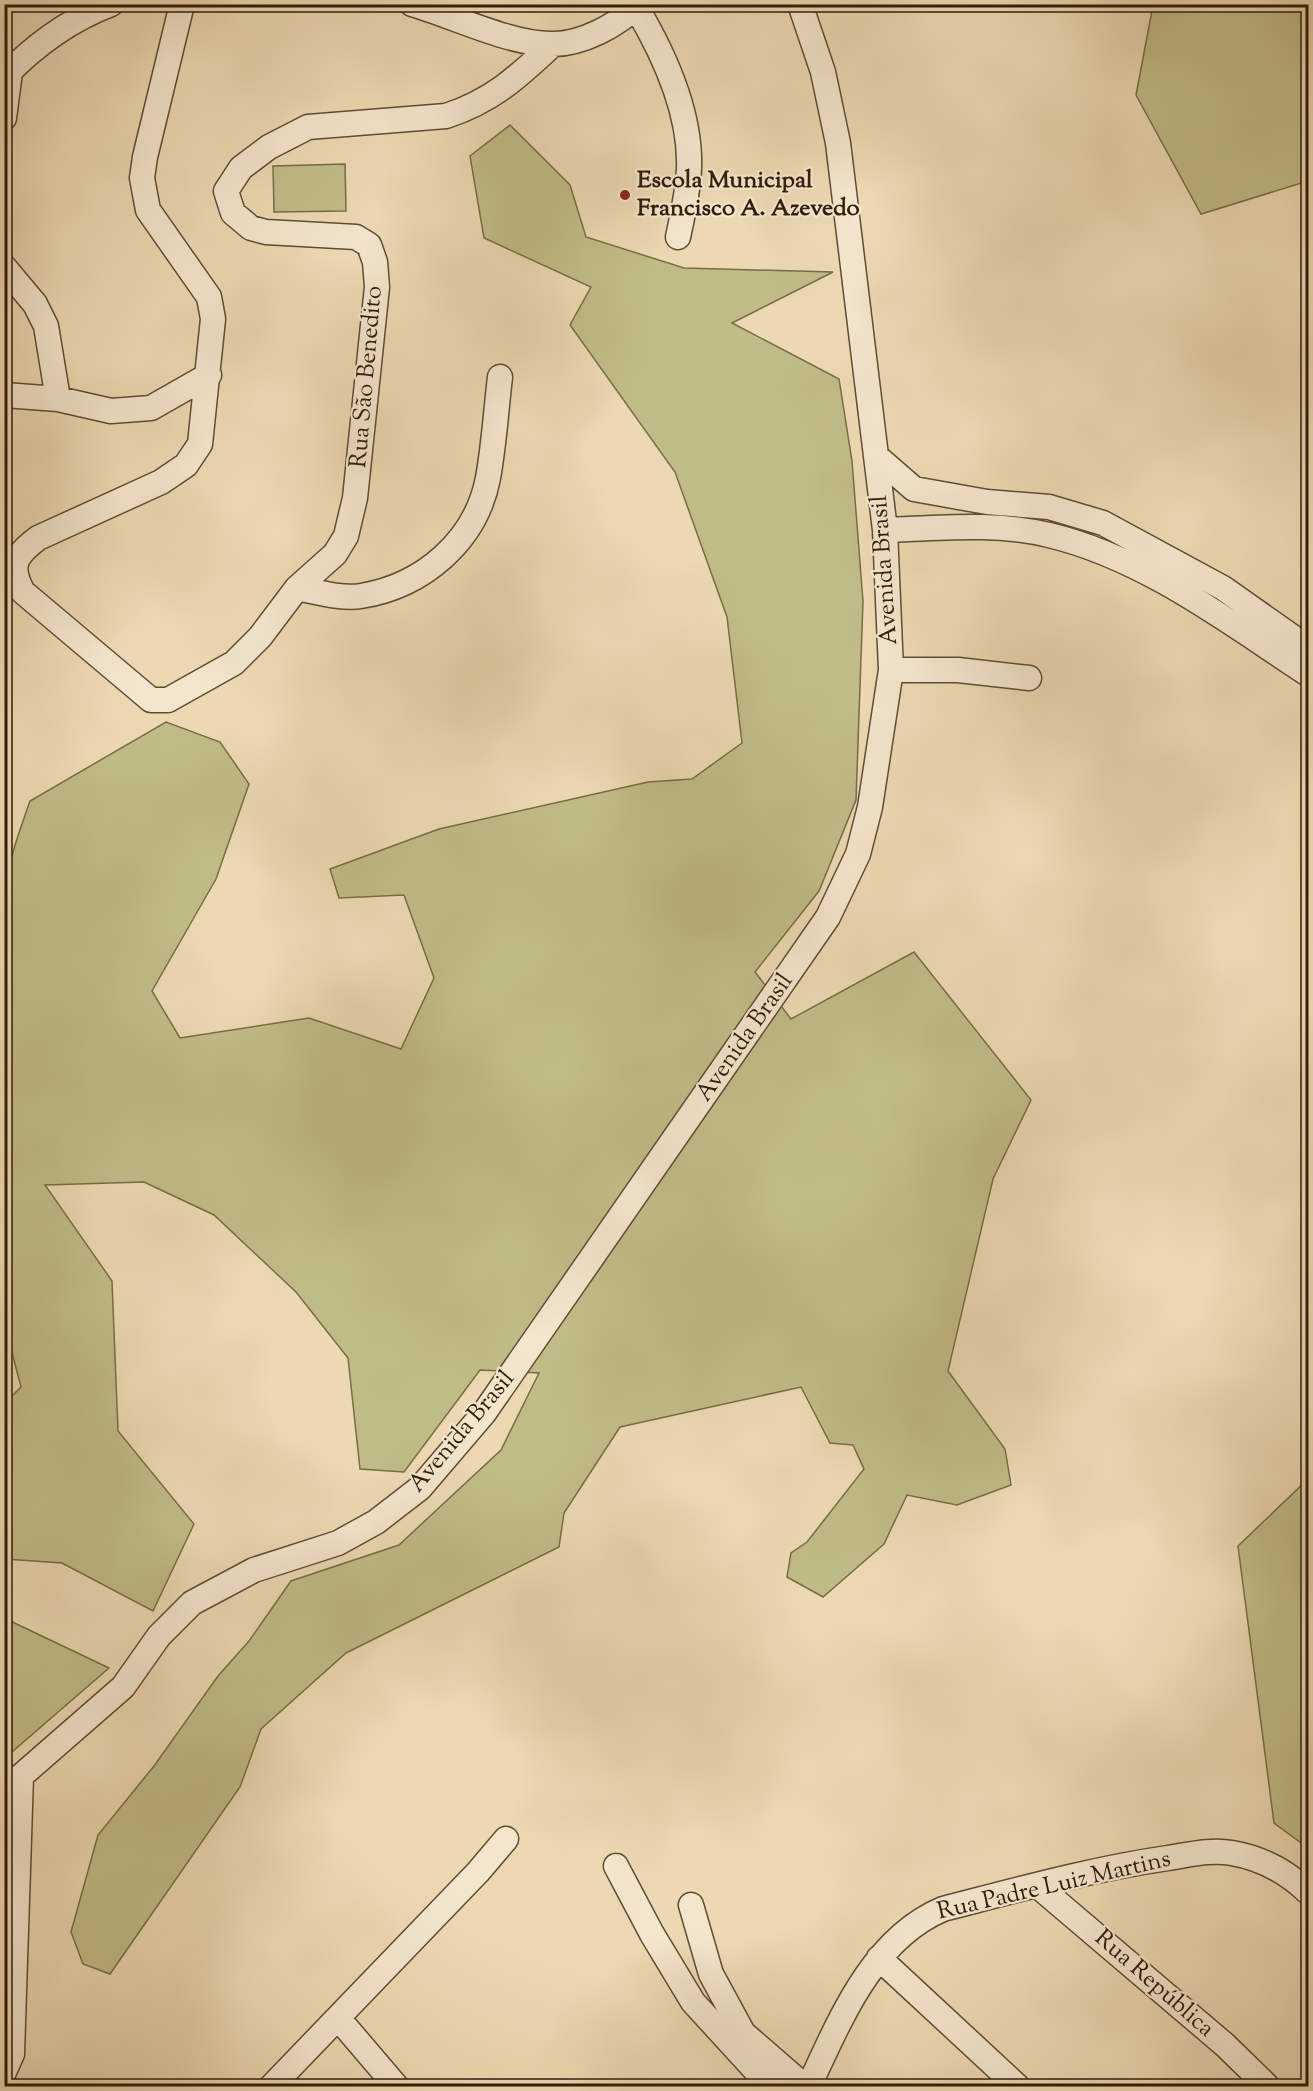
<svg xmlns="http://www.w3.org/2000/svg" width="1313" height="2091" font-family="'Sorts Mill Goudy',serif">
<rect width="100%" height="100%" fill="#ecd9b2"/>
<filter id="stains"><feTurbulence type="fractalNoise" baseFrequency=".00333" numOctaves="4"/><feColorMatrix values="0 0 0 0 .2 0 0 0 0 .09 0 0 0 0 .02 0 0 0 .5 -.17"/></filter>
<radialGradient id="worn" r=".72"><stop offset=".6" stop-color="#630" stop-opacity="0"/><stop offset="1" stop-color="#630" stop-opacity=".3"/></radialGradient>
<path fill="#c0bc87" stroke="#786c49" stroke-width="1.5" d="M1153 5H1308V181L1201 214 1136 95Z
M510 125 570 185 586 237 684 268 833 272 732 323 839 379 852 461 863 601 856 800 819 891 755 972 791 1019 914 952 1031 1100 993 1179 948 1371 1005 1449 1011 1485 957 1505 907 1495 884 1544 823 1597 787 1577 791 1553 807 1542 864 1469 853 1445 830 1443 801 1387 620 1427 564 1513 559 1547 346 1653 261 1729 240 1787 110 1974 83 1964 71 1932 98 1835 154 1766 218 1676 249 1641 291 1581 399 1545 501 1450 539 1373 480 1370 404 1472 360 1469 348 1358 296 1292 214 1215 144 1182 45 1185 112 1281 118 1431 194 1524 153 1611 62 1563 5 1559V1403L21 1387 4 1322V985C14 954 1 923 5 892 8 861 20 830 30 801L166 722 220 742 249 784 216 879 152 991 180 1038 309 1018 401 1049 434 978 404 895 339 898 330 869 439 829 648 782 692 779 742 743 727 617 675 472 570 325 591 287 484 238 470 156Z
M345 164 346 211 274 212 273 166Z
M1308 1479V1848L1274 1823 1238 1546Z
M4 1618 109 1668 5 1758H4Z"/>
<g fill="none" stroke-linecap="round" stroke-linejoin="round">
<defs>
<path id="minor" d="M182 4 145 157 142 178 148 210 209 297 213 319 200 444 186 465 161 482 38 538C16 555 8 565 23 592L151 700H168L234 663 260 637 297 588 335 554 346 536 355 498 377 287 375 262 369 245 356 237 266 232 251 228 233 213 226 191 241 168 269 147 308 127 446 116C492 101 518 77 552 45
M412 4C453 16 510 44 551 44 581 45 618 25 639 4
M636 7C664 54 691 113 689 168 688 192 683 214 678 237
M4 77C34 46 71 19 111 4
M4 118 10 72
M4 267 35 304 46 326 58 399
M4 395 58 399 111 411 151 408 209 375
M876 456 914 489 987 502 1049 507 1103 523 1223 588 1308 648
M885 530C939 528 996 522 1049 535 1145 558 1227 621 1308 674
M297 588C317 592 341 599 361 596 423 586 476 541 488 478 494 445 496 411 500 377
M891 670H958L1029 678
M4 1787 21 1776 123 1687 159 1636 192 1603 254 1570 338 1543 376 1522 420 1488 484 1413 828 917 858 854 870 807 891 670 885 530 838 143 823 72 800 4
M616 1866 652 1934 693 2002 770 2086
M1038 1886 1225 2045 1267 2086
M691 1905 711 1974 743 2033 804 2086
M879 1958 1017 2086
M338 2018 396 2086
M4 2072 12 2054 21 1776
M272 2086 478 1872 506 1839
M809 2086C840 2020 872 1939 943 1909 1017 1890 1092 1869 1168 1858 1188 1855 1211 1849 1232 1853 1261 1858 1287 1872 1308 1892"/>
</defs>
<use href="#minor" stroke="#604c35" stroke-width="27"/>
<use href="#minor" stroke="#f3e6cd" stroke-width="24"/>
</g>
<circle fill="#8f2418" stroke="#f3e6cd" stroke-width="2" cx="625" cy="195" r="6"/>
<g text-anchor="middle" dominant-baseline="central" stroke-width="4.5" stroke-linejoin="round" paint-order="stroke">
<g font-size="24" font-weight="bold" fill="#311d0b" stroke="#f3e6cd" text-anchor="start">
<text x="637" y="181">Escola Municipal<tspan x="637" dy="28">Francisco A. Azevedo</tspan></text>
</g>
<g font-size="24" fill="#311d0b" stroke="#f3e6cd">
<text transform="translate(367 377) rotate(-85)">Rua São Benedito</text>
<text transform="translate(885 570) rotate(-94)">Avenida Brasil</text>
<text transform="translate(745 1038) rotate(-55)">Avenida Brasil</text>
<text transform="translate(462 1432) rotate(-50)">Avenida Brasil</text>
<text transform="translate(1054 1886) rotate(-13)">Rua Padre Luiz Martins</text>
<text transform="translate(1154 1984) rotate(41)">Rua República</text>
</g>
</g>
<rect width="1313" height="2091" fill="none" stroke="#ecd9b2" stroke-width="24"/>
<rect x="6" y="6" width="1301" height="2079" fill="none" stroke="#311d0b" stroke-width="3"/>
<rect x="12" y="12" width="1289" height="2067" fill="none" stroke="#311d0b" stroke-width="1.5"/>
<rect width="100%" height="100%" filter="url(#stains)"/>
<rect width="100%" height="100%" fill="url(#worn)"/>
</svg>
